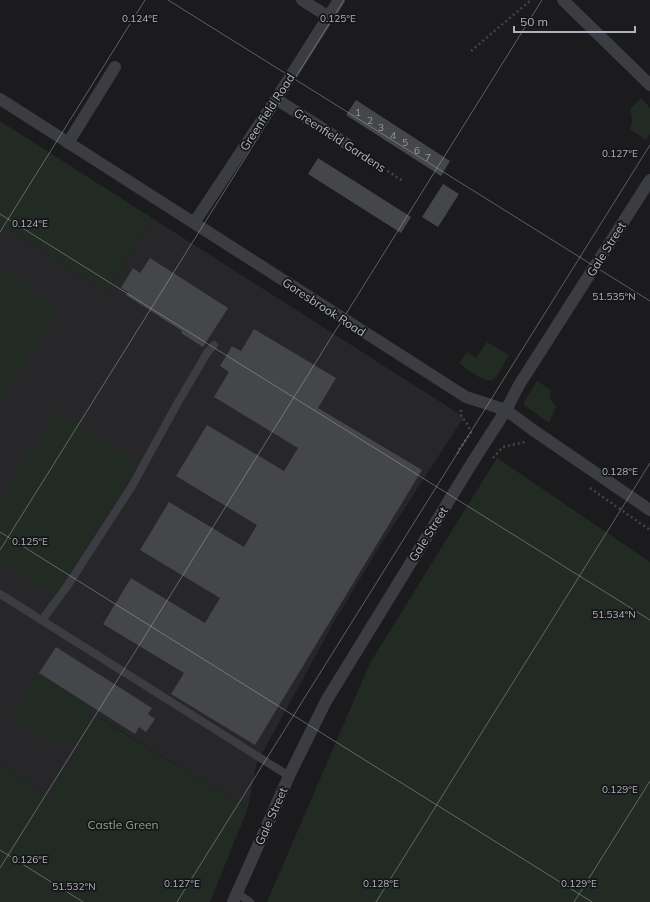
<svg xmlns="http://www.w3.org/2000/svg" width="650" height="902" font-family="Mulish,sans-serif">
<rect width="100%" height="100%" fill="#1b1b1d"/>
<path fill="#27272a" d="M152 218 464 417 380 546 335 620 256 765 248 808 98 717 48 796 0 764V223L106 293Z"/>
<path fill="#222b23" d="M641 98 650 108V134L646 140 630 129 632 121 630 109Z
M0 121 152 218 106 293 0 223Z
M0 269 60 308 0 398Z
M487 342 509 355C505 362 500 373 494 379 487 386 466 368 459 363L467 352 476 358Z
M537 381 551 390 550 398 556 407 549 423 524 405V402Z
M56 411 139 463 54 596 0 561V499Z
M497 458 650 562V902H267L370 663Z
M39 673 89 705 85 711 93 716 74 745 63 738 56 748 10 719Z
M97 717 248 808 210 902H0V764L48 796Z"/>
<path fill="#45464a" d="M356 100 450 161 441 176 346 115Z
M318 158 411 217 401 233 308 174Z
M443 184 459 194 438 227 422 217Z
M150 258 228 308 203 347 181 333 182 331 126 295 128 292 121 288 133 268 140 273Z
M254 329 336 378 318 408 422 470 255 745 171 694 184 673 103 624 131 578 205 623 220 598 140 550 169 502 244 547 257 525 176 476 207 425 284 471 298 448 214 397 229 372 220 366 232 346 241 351Z
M56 647 152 708 148 714 155 719 146 732 139 727 135 734 39 673Z"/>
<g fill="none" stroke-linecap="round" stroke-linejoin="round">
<path stroke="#424449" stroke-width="2.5" stroke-dasharray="2 3" stroke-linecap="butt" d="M471 51 531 0
M358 152 403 181
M461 410 460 414 468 425 471 433 457 452 461 455
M493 458 503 447 525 442
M590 488 650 530"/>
<path stroke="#3c3d42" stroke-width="8" d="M0 594 289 776
M42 620 68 585 132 486 177 404 207 353 214 345
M237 893 250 902"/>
<path stroke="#3c3d42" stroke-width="12" d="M302 0 329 17
M563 0 650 85
M0 99 466 397 506 410 533 430 650 510
M276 99 347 144
M68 143 115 67
M194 223 276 99 339 0
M233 902 289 776 326 701 472 463 506 410 519 385 650 180"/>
</g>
<path fill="none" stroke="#adb3bc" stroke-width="1" stroke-opacity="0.45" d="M168 0 650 301M0 214 650 620M0 232 145 0M0 532 592 902M0 550 344 0M0 850 83 902M0 868 542 0M177 902 650 145M376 902 650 463M574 902 650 781"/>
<g text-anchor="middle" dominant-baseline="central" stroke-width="3.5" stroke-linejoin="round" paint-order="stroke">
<g font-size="10" fill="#9398a0">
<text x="358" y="112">1</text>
<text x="370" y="120">2</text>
<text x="381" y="127">3</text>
<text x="393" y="135">4</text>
<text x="405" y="142">5</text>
<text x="417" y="150">6</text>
<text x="428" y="157">7</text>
</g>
<g font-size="12" fill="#adb3bc" stroke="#161618">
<text transform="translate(267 112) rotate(-57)">Greenfield Road</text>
<text transform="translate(340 140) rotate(33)">Greenfield Gardens</text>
<text transform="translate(606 249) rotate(-58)">Gale Street</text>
<text transform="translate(324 307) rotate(33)">Goresbrook Road</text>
<text transform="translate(428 534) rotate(-58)">Gale Street</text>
<text transform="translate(271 816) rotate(-66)">Gale Street</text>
</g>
<g font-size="12" fill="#86a785" stroke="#161618">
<text x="123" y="824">Castle Green</text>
</g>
</g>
<g font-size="10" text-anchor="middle" fill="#adb3bc" stroke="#161618" stroke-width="3.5" stroke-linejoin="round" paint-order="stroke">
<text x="140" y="22">0.124°E</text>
<text x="338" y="22">0.125°E</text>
<text x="620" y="157">0.127°E</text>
<text x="30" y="227">0.124°E</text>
<text x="614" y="300">51.535°N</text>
<text x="620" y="475">0.128°E</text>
<text x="30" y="545">0.125°E</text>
<text x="614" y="618">51.534°N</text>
<text x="620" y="793">0.129°E</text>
<text x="30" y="863">0.126°E</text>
<text x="182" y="887">0.127°E</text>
<text x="381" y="887">0.128°E</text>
<text x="579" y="887">0.129°E</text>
<text x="74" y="890">51.532°N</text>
</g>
<path d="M514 26v6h121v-6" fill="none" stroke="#adb3bc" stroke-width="2"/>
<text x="520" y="26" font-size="12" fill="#adb3bc" stroke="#161618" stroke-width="3" paint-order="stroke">50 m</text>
</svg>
